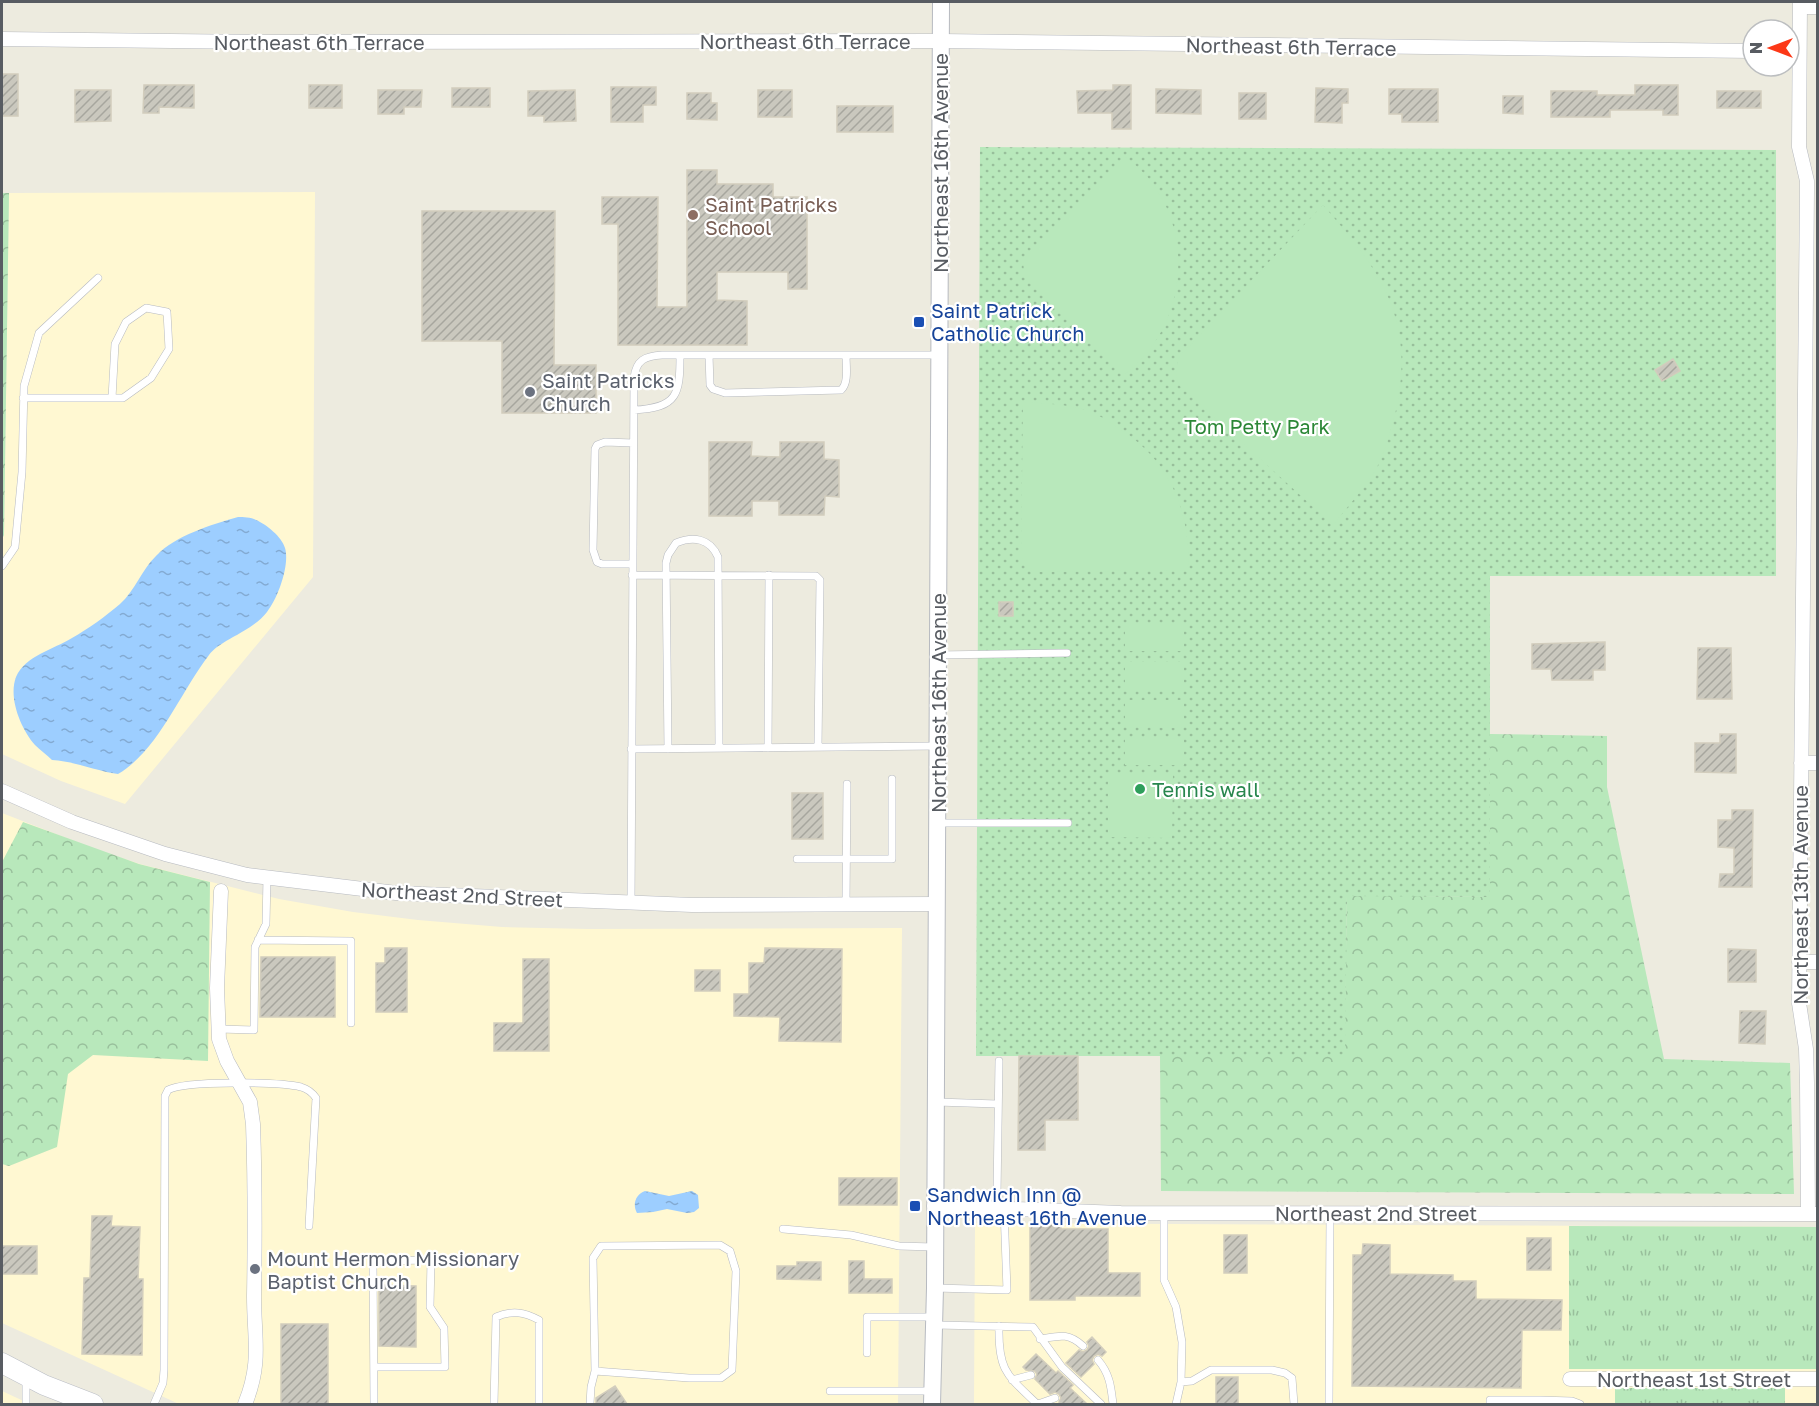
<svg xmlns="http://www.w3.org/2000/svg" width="1819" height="1406" font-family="'Golos Text',sans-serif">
<defs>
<pattern id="grass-tufts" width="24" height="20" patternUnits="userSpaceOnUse" patternTransform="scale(1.5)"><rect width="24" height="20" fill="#b8e8bb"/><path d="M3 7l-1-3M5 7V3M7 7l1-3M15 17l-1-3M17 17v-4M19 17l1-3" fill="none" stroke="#98bf9b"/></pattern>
<pattern id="forest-crowns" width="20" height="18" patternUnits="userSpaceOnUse" patternTransform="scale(1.5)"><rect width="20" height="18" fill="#b8e8bb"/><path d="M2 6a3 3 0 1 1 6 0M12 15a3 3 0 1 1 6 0" fill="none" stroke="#98bf9b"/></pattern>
<pattern id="park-dots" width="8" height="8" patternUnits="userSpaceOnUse" patternTransform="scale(1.5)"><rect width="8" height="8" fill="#b8e8bb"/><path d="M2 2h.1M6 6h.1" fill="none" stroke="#98bf9b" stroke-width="1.8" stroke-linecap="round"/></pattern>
<pattern id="water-ripples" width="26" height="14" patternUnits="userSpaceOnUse" patternTransform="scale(1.5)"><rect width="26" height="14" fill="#9dceff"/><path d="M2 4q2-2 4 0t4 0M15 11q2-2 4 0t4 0" fill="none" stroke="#83aad2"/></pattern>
<pattern id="building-hatch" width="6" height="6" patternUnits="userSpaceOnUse" patternTransform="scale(1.5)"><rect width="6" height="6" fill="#cac8be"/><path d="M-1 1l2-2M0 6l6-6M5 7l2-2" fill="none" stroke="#a7a69e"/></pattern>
</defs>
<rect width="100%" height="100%" fill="#edebdf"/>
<path fill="#fff8d2" d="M315 192 313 577 125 804 61 781 2 754V539L4 535 9 193Z
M2 813 92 848 140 864 279 899 353 912 418 920 502 927 588 929 902 928 898 1404H179L2 1323Z
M975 1223 1817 1227V1404H974Z
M2 1391 30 1404H2Z"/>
<path fill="url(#grass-tufts)" d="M1569 1226 1817 1227V1369H1569Z
M1615 1388H1785V1404H1615Z"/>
<path fill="url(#forest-crowns)" d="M2 193H9L4 535 2 539Z
M1490 734 1607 736V787L1664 1059 1790 1063 1794 1194 1161 1191 1160 1056H1344L1347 895 1490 897Z
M23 822 139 864 210 882 208 1061 93 1055 68 1074 57 1147 9 1166 2 1164V862Z"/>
<path fill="url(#park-dots)" d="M980 147 1776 150V576H1490V897L1347 896 1345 1056H976Z"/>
<path fill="#b8e8bb" d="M1125 157C1198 208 1194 322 1125 374L1024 273 1023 259Z
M1323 205C1380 270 1416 319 1396 410 1391 430 1385 453 1375 471 1363 490 1347 507 1333 525L1180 386C1175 377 1175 366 1180 356Z
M1023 402C1042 403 1060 404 1078 408 1095 412 1109 421 1123 431 1173 465 1189 512 1189 570L1035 572 1021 557Z
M1125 624H1184V651H1125Z
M1125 662H1184V689H1125Z
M1125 700H1184V728L1125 727Z
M1125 738H1184V765H1125Z
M1108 774H1173L1172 838 1108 837Z"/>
<path fill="url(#water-ripples)" d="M238 517C243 517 251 517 256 520 266 524 282 537 285 548 290 565 278 598 267 612 253 631 220 640 209 655 181 691 158 751 118 774 96 771 74 761 52 760 47 755 40 750 35 745 21 729 8 698 16 677 25 656 54 649 72 638 88 629 106 616 120 604 135 591 142 569 156 556 176 535 211 525 238 517Z
M645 1191 669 1196 692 1191 698 1195 699 1208 694 1212 687 1213 667 1209 653 1212 637 1213C632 1204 636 1194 645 1191Z"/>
<path fill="url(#building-hatch)" stroke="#d2cdbd" stroke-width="1.5" d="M2 74H18V116H2Z
M144 85H194V108L159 107V113H143Z
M309 85H342V108H309Z
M1113 85H1131V129H1112V113H1078L1077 91 1113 90Z
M1635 85H1678V115H1663V110H1610V117H1551V91H1597V95H1635Z
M611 87H656V105H643V122H611Z
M452 88H490V107H452Z
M1316 88 1348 89V103H1342V123L1315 122Z
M1156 89 1201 90V114L1156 113Z
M1389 89H1438V122H1402V114H1389Z
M75 90H111V121L75 122Z
M378 90H422L421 107H404V114H378Z
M575 90 576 121 544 122V116H528V91Z
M758 90H792V117H758Z
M1717 91H1761V108H1717Z
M687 93H711V103H717V120L687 119Z
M1239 93H1266V119H1239Z
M1503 96H1523V114L1503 113Z
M837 106H893V132H837Z
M687 170H717V184H773V197H807V289H788V272H717V300L747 301V345H618V224H602V197H658L657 307H687Z
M422 211H555L554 365H596V413H502V341H422Z
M1673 359 1680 371 1662 381 1655 370Z
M709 442H752L751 456 780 457V442H824V459L839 460V497L825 496 824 515H779V501H752V516H709Z
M999 602H1013V616H999Z
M1605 642V670H1593V680H1552L1551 669H1532V644Z
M1698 648H1731L1732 699H1697Z
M1720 734H1736V773L1695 772V743H1720Z
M792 793H823V839H792Z
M1732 810H1753L1752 887H1719L1720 874H1734V848L1718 847V820H1732Z
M385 948H407V1012H376V963H385Z
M765 948 842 949 841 1042 779 1041 780 1017 734 1016V994H749V963H764Z
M1728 949 1756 950V982H1728Z
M261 957H335V1017H260Z
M523 959H549V1051H494V1023H523Z
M695 970H720V991H695Z
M1740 1011H1766L1765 1044 1739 1043Z
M1019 1056H1078V1120H1045V1150H1018Z
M839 1178H897V1205H839Z
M92 1216H112L111 1226 140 1227 138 1279H143L142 1355 82 1354 84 1278H90Z
M1030 1224H1061V1229H1108V1273H1140V1296H1075V1300H1030Z
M1224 1235H1247V1273H1224Z
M1527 1238H1551V1270H1527Z
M1363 1244 1390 1245V1274L1453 1275V1281H1476V1299L1562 1300 1561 1330H1522L1521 1388 1352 1386 1353 1255H1362Z
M2 1246H37V1274H2Z
M849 1261H864V1279H892V1293H849Z
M797 1262H821V1280L777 1279V1266H797Z
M379 1285 416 1286V1347L379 1346Z
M281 1324H328V1404H281Z
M1092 1337 1106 1352 1102 1356 1098 1354 1094 1356 1092 1360 1094 1364 1081 1377 1066 1363 1079 1350 1083 1352 1087 1350 1089 1346 1087 1342Z
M1036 1354 1056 1373 1058 1371 1073 1385 1070 1388 1087 1404H1061L1059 1402 1061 1398 1059 1394 1055 1392 1050 1394 1035 1379 1037 1374 1035 1371 1026 1370 1023 1367Z
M1216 1377H1238V1404H1216Z
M615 1386 627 1404H596V1398Z"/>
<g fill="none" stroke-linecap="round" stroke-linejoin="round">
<defs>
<path id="service" d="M709 355 710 385 713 389 725 393 841 390C849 383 846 366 846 355
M23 398H123L151 378 169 349 167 312 146 308 126 322 115 344 112 398
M634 410C678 408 680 394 680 355
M632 564H602L597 562 593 550 595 449 597 445 605 442 633 443
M2 566 15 547 22 472 24 386 39 333 98 278
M632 575 816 576 820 580 818 747
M938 655 1067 653
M768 748 769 575
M631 749 938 746
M668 749 666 563 668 555 676 543C693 536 710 538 718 557L719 748
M937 823H1068
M797 859H892V779
M631 903 634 378C636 360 645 356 662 355H939
M846 904 847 784
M258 940 351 941V1023
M219 1029 254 1030 255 947 266 924 267 878
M937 1102 997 1104
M1164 1214V1280L1176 1307 1182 1342 1181 1382 1176 1404
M783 1229 851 1235 899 1246 933 1247
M935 1288 1007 1290 1004 1209 997 1194 999 1061
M936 1325 1033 1327 1062 1367 1101 1404
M999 1326C998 1371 1007 1375 1037 1404
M1040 1339C1059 1336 1068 1332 1083 1346
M867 1353V1317H933
M1098 1360C1110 1374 1111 1387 1113 1404
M1012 1380 1031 1375
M1181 1382 1192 1381 1211 1370H1272L1285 1373 1292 1378 1294 1404
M830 1391H932
M1540 1400 1572 1401 1580 1404
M26 1404V1378
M154 1404 163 1383 164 1370 165 1096 168 1090C184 1080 281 1082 301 1087 308 1089 312 1092 316 1098L309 1226
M374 1404 373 1261 431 1260 430 1307 444 1328 445 1367H375
M494 1404 496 1317C512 1310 524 1312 539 1320V1404
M590 1404 591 1387 595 1371 593 1258 601 1246 720 1245 730 1251 736 1271 732 1370 721 1378H689L595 1371
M1038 1404 1055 1398
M1329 1404 1330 1214
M1490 1404V1400H1540V1404"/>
<path id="minor" d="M1800 2 1799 147 1807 181V190L1799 1003 1806 1049 1807 1083 1808 1214
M1800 7H1818
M2 39 258 42 941 41 1753 51
M1801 763H1818
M2 791 72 822 165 854 247 875 396 893 692 905 937 904
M221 891 217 988 219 1039 227 1061 250 1102 253 1124C255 1181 255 1238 254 1296 254 1339 262 1362 245 1404
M1799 962H1818
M934 1206 1121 1213 1818 1214
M1570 1379H1818"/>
<path id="tertiary" d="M932 1404 935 1288 941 2"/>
<path id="secondary" d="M2 1363 44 1385 93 1404"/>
</defs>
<use href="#service" stroke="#b7bac0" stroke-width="8"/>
<use href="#minor" stroke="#b7bac0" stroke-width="15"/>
<use href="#tertiary" stroke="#b7bac0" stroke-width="18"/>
<use href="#secondary" stroke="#babdc5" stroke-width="21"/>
<use href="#service" stroke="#fff" stroke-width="7"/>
<use href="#minor" stroke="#fff" stroke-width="14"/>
<use href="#tertiary" stroke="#fff" stroke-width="16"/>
<use href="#secondary" stroke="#fff" stroke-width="20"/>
</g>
<circle fill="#8d6e63" stroke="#fff" stroke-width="2" cx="693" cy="215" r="6"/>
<g fill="#1a4fb4" stroke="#fff" stroke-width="2">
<rect x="913" y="316" width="12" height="12" rx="3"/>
<rect x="909" y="1200" width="12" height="12" rx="3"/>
</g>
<g fill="#6b7280" stroke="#fff" stroke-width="2">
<circle cx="530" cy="392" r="6"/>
<circle cx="255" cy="1269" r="6"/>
</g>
<circle fill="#2e9e5b" stroke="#fff" stroke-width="2" cx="1140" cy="789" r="6"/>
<g text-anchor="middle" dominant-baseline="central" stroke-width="4.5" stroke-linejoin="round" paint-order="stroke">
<g font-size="20" fill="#585c62" stroke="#fff">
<text x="805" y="41">Northeast 6th Terrace</text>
<text x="319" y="42">Northeast 6th Terrace</text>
<text transform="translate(1291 46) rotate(1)">Northeast 6th Terrace</text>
<text transform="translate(940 163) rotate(-90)">Northeast 16th Avenue</text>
<text transform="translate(938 703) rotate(-90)">Northeast 16th Avenue</text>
<text transform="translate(462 894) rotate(3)">Northeast 2nd Street</text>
<text transform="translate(1800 895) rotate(-90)">Northeast 13th Avenue</text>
<text x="1376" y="1213">Northeast 2nd Street</text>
<text x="1694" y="1379">Northeast 1st Street</text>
</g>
<g font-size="20" fill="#785e54" stroke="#fff" text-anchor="start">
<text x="705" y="204">Saint Patricks<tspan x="705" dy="23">School</tspan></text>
</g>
<g font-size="20" fill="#164399" stroke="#fff" text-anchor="start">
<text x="931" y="310">Saint Patrick<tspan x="931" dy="23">Catholic Church</tspan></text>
<text x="927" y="1194">Sandwich Inn @<tspan x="927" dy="23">Northeast 16th Avenue</tspan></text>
</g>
<g font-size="20" fill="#5b616d" stroke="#fff" text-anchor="start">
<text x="542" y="380">Saint Patricks<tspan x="542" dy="23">Church</tspan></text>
<text x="267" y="1258">Mount Hermon Missionary<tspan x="267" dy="23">Baptist Church</tspan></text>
</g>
<g font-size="20" fill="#2b8736" stroke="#fff">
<text x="1257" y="426">Tom Petty Park</text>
</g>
<g font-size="20" fill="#27864d" stroke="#fff" text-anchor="start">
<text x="1152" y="789">Tennis wall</text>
</g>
</g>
<rect width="1819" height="1406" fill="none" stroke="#585c62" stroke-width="6"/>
<g transform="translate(1771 48) rotate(270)"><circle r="28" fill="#ffffff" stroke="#bcbec0" stroke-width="1.5"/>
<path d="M0-4.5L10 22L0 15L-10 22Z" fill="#fc3817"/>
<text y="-9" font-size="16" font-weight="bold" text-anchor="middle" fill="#585c62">N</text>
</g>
</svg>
